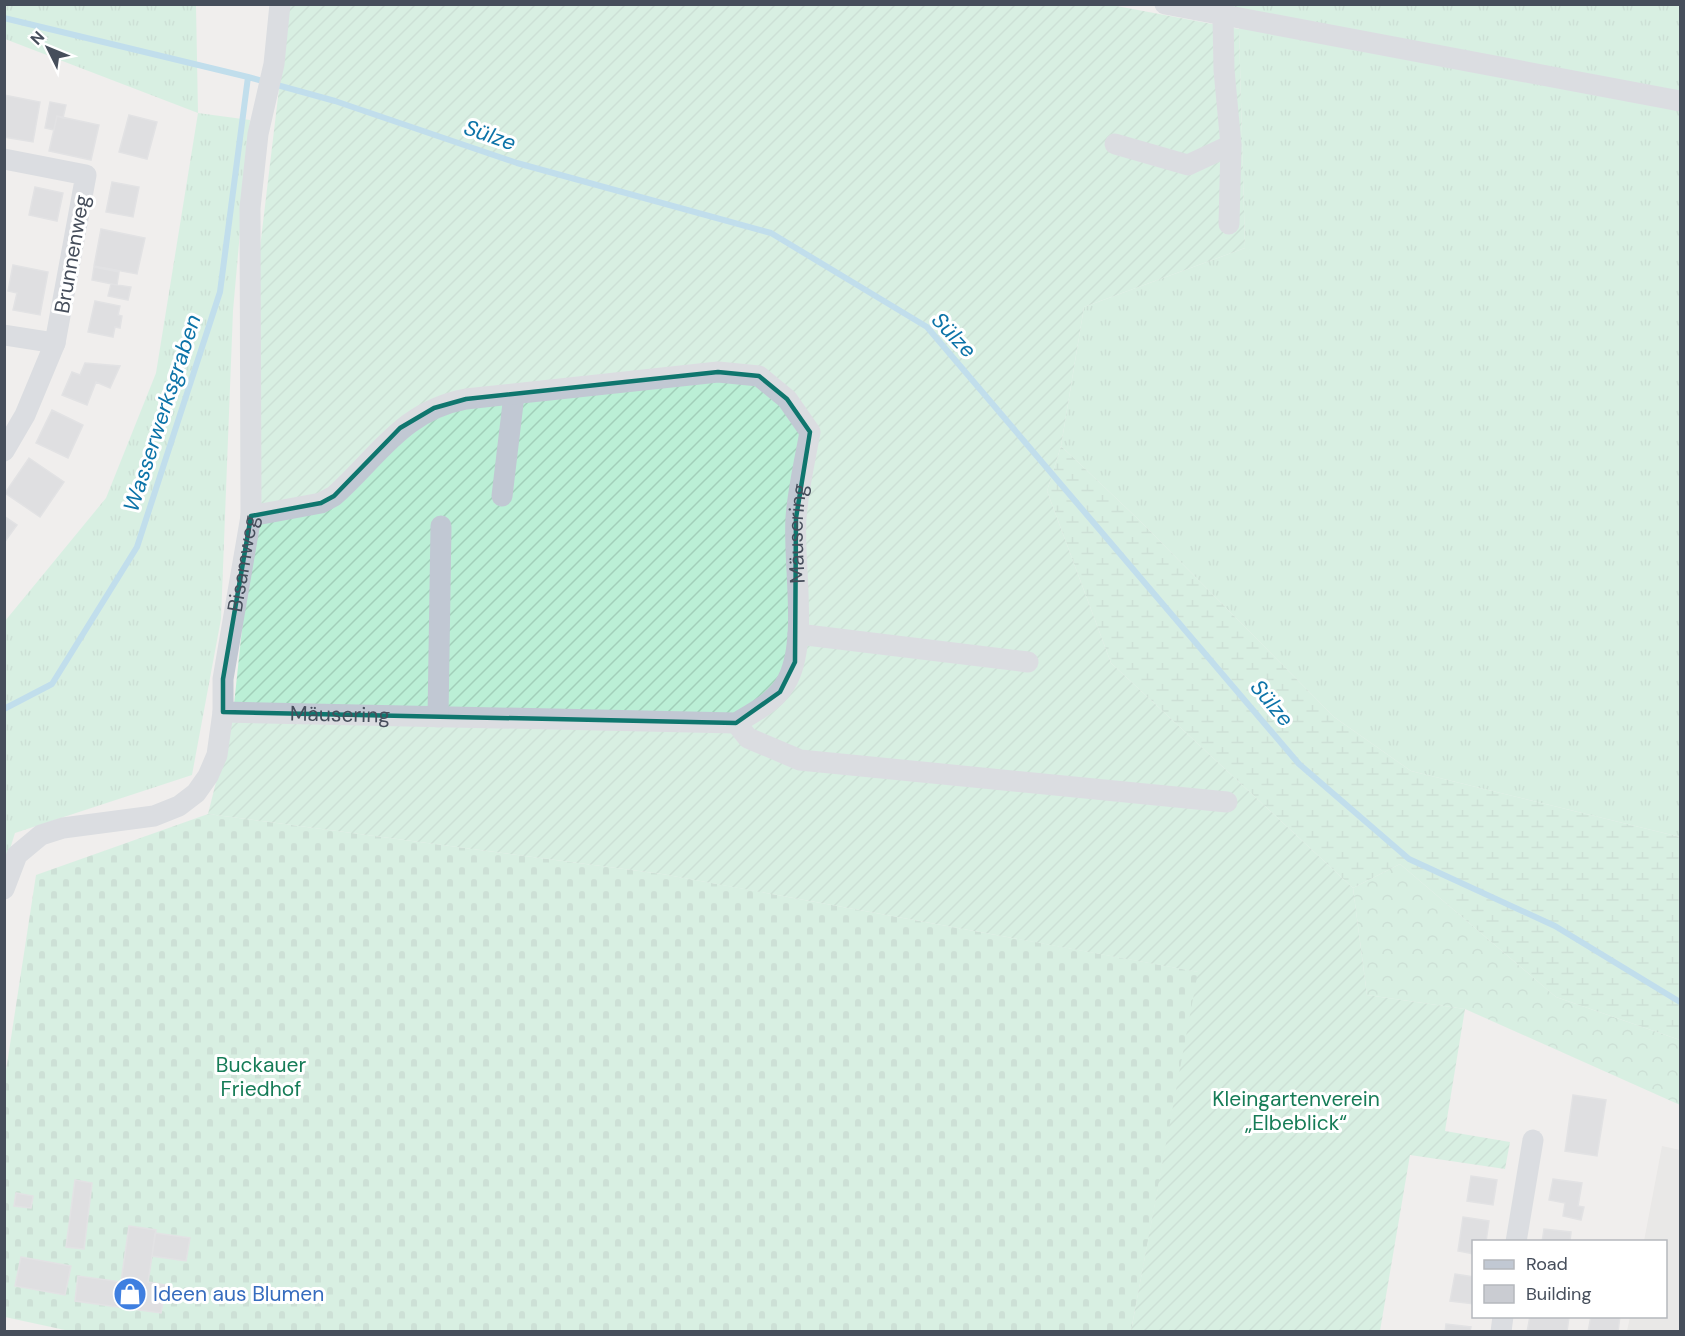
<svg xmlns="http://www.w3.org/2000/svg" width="1685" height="1336" font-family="'DM Sans',sans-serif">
<defs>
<pattern id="grass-tufts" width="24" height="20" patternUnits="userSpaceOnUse" patternTransform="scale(1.5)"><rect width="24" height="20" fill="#bbefd6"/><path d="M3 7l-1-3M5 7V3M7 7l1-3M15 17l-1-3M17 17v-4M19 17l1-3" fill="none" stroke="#a2cfba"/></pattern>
<pattern id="forest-crowns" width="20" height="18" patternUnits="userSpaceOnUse" patternTransform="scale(1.5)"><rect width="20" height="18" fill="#bbefd6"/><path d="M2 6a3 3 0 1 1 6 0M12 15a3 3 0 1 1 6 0" fill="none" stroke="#a2cfba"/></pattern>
<pattern id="wetland-marsh" width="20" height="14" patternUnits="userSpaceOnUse" patternTransform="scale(1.5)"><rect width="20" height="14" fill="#bbefd6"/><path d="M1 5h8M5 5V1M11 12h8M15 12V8" fill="none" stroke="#a2cfba"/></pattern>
<pattern id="cemetery-stones" width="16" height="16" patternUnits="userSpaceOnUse" patternTransform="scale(1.5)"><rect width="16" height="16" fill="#bbefd6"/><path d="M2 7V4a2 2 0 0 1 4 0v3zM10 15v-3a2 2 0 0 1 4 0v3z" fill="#a2cfba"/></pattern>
<pattern id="garden-furrows" width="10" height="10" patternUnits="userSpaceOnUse" patternTransform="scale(1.5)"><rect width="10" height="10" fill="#bbefd6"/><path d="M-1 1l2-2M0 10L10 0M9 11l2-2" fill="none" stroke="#a2cfba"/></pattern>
</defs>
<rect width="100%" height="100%" fill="#f0eeed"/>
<path fill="#e1dfdf" d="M1662 1146 1680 1150V1331H1627L1630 1317 1666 1316V1242L1644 1241Z"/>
<path fill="url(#grass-tufts)" d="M5 5H196L198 113 250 120 233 311 221 619 192 775 15 833 5 865V621L106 498 156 373 198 113 5 39Z
M1207 5H1680V837L1411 771 1334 717 1139 520 1061 446 1084 307 1245 248 1239 29 1244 12Z"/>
<path fill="url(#forest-crowns)" d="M1400 864 1556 997 1680 1040V1105L1465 1009 1367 995 1353 888Z"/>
<path fill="url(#wetland-marsh)" d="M1061 446 1139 520 1334 717 1411 771 1680 837V1040L1556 997 1400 864 1353 888 1111 663 1047 491Z"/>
<path fill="url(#cemetery-stones)" d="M208 814 662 874 1199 972 1131 1331 74 1332 5 1317V1077L36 875Z"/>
<path fill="url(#garden-furrows)" d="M1106 4 1239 29 1245 248 1084 307 1061 446 1047 491 1111 663 1353 888 1367 995 1465 1009 1445 1131 1510 1142 1505 1169 1410 1155 1380 1331H1131L1198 972 662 874 208 814 233 714 259 469V256L289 5Z"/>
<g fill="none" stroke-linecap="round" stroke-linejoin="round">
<path stroke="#88caec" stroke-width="6" d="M4 18 248 77 335 101 517 163 771 233 927 327 1299 764 1409 859 1555 926 1680 1002
M4 709 52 684 137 547 220 292 248 77"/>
</g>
<path fill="#caccd2" stroke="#d1d3d9" stroke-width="1.5" d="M4 95 40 102 33 142 4 137Z
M50 102 66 105 63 118 57 116 54 130 45 128Z
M129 115 157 122 147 159 119 152Z
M57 116 99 125 91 160 49 151Z
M112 182 139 187 133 217 106 212Z
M35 187 63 193 57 221 29 215Z
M101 229 145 238 137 274 94 266Z
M13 265 48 272 40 315 13 310 17 293 8 291Z
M94 267 119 272 117 285 92 280Z
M111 284 131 287 128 300 108 296Z
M95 301 120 306 118 315 122 316 120 328 115 327 113 337 88 332Z
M85 363 120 366 110 388 96 382 87 405 62 395 72 372 80 375Z
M52 410 83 425 68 458 36 443Z
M29 458 64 482 40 517 5 493Z
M4 516 17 525 4 543Z
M1573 1095 1606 1100 1597 1156 1565 1151Z
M1471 1176 1497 1180 1493 1205 1467 1201Z
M1553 1179 1582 1183 1578 1206 1584 1207 1581 1220 1563 1216 1565 1203 1549 1200Z
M75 1180 92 1183 84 1249 66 1247Z
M16 1193 33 1196 31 1208 14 1206Z
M1463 1217 1489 1221 1486 1242H1474V1254L1458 1251Z
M129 1226 156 1230 148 1282 166 1285 161 1313 75 1301 78 1276 121 1282Z
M1544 1229 1571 1232 1570 1242H1542Z
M155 1233 190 1238 186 1261 152 1256Z
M21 1257 71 1266 65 1295 15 1286Z
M1455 1274 1474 1277V1304L1450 1301Z
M1530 1316 1569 1317 1567 1332H1527Z
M1591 1316H1620L1618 1332H1588Z
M1446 1324 1471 1327 1470 1332H1445Z"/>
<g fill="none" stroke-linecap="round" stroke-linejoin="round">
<g stroke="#c1c8d3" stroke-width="21">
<path d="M1165 4 1680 101"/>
<path d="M1223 16 1224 70 1231 145 1229 224"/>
<path d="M1115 144 1188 165 1231 145"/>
<path d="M4 159 86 175 55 343 25 415 4 451"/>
<path d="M4 335 55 343"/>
<path d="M502 496 514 395"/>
<path d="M798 634 1028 662"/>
<path id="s1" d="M223 712 736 723C756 711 777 701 788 679 808 639 793 564 796 518 798 489 805 460 810 432L787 399 759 376 718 372 466 399C402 411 379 456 334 496L321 503 251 516"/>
<path d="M438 717 441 526"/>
<path d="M736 723 748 738 800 760 1227 802"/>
<path id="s2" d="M4 889 17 855 41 835 63 828 154 816 179 806 196 793 208 776 217 755 223 712V679L251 516 250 208 258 134 274 64 280 4"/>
<path d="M1516 1242 1533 1140"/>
<path d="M1501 1332 1503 1316"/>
</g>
</g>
<path d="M0 0H1685V1336H0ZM718 372 759 376 787 399 810 432 796 518 795 662 780 692 736 723 223 712V679L251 516 321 503 334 496 400 428 434 408 466 399Z" fill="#f0eeed" fill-opacity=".55" fill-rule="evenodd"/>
<path fill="none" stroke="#0f766e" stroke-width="4.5" stroke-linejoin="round" d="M718 372 759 376 787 399 810 432 796 518 795 662 780 692 736 723 223 712V679L251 516 321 503 334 496 400 428 434 408 466 399Z"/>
<defs>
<symbol id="shop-disc" viewBox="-11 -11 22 22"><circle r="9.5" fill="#3f7fe0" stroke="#fff"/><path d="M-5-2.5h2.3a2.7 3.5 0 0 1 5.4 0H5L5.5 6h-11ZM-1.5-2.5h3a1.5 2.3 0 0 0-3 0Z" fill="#fff"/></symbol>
</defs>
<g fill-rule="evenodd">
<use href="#shop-disc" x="111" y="1275" width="38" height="38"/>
</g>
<g text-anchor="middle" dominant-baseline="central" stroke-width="6" stroke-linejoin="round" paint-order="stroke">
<g font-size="21" fill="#464e5b" stroke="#fff">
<text transform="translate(72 254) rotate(-80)">Brunnenweg</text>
<text stroke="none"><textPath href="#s1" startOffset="729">Mäusering</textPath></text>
<text stroke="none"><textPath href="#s2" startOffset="468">Bisamweg</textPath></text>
<text stroke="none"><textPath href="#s1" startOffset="117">Mäusering</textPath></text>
</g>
<g font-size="21" fill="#167c57" stroke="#fff">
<text x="261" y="1065">Buckauer<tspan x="261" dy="24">Friedhof</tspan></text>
<text x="1296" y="1099">Kleingartenverein<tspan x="1296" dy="24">„Elbeblick“</tspan></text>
</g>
<g font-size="21" fill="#366cbe" stroke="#fff" text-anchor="start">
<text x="153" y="1294">Ideen aus Blumen</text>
</g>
<g font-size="22" font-style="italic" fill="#0c73a8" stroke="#fff">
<text transform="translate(490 135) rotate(19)">Sülze</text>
<text transform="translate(954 335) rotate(46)">Sülze</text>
<text transform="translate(162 413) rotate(-72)">Wasserwerksgraben</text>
<text transform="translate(1272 703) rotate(50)">Sülze</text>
</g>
</g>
<rect width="1685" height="1336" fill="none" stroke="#464e5b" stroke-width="12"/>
<rect x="1472" y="1240" width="195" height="78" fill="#ffffff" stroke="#b5b8bd" stroke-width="1.5"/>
<rect x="1484" y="1260" width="30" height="9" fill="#c1c8d3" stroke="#b5b8bd" stroke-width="1.5"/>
<text x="1526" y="1270" font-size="18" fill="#464e5b">Road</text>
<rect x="1484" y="1285" width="30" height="18" fill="#caccd2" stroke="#b5b8bd" stroke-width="1.5"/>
<text x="1526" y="1300" font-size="18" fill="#464e5b">Building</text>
<g transform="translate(48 48) rotate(313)" stroke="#ffffff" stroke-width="4.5" paint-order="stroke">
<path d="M0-4.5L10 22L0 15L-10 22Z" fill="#464e5b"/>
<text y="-9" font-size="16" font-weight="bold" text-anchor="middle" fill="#464e5b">N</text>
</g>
</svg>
